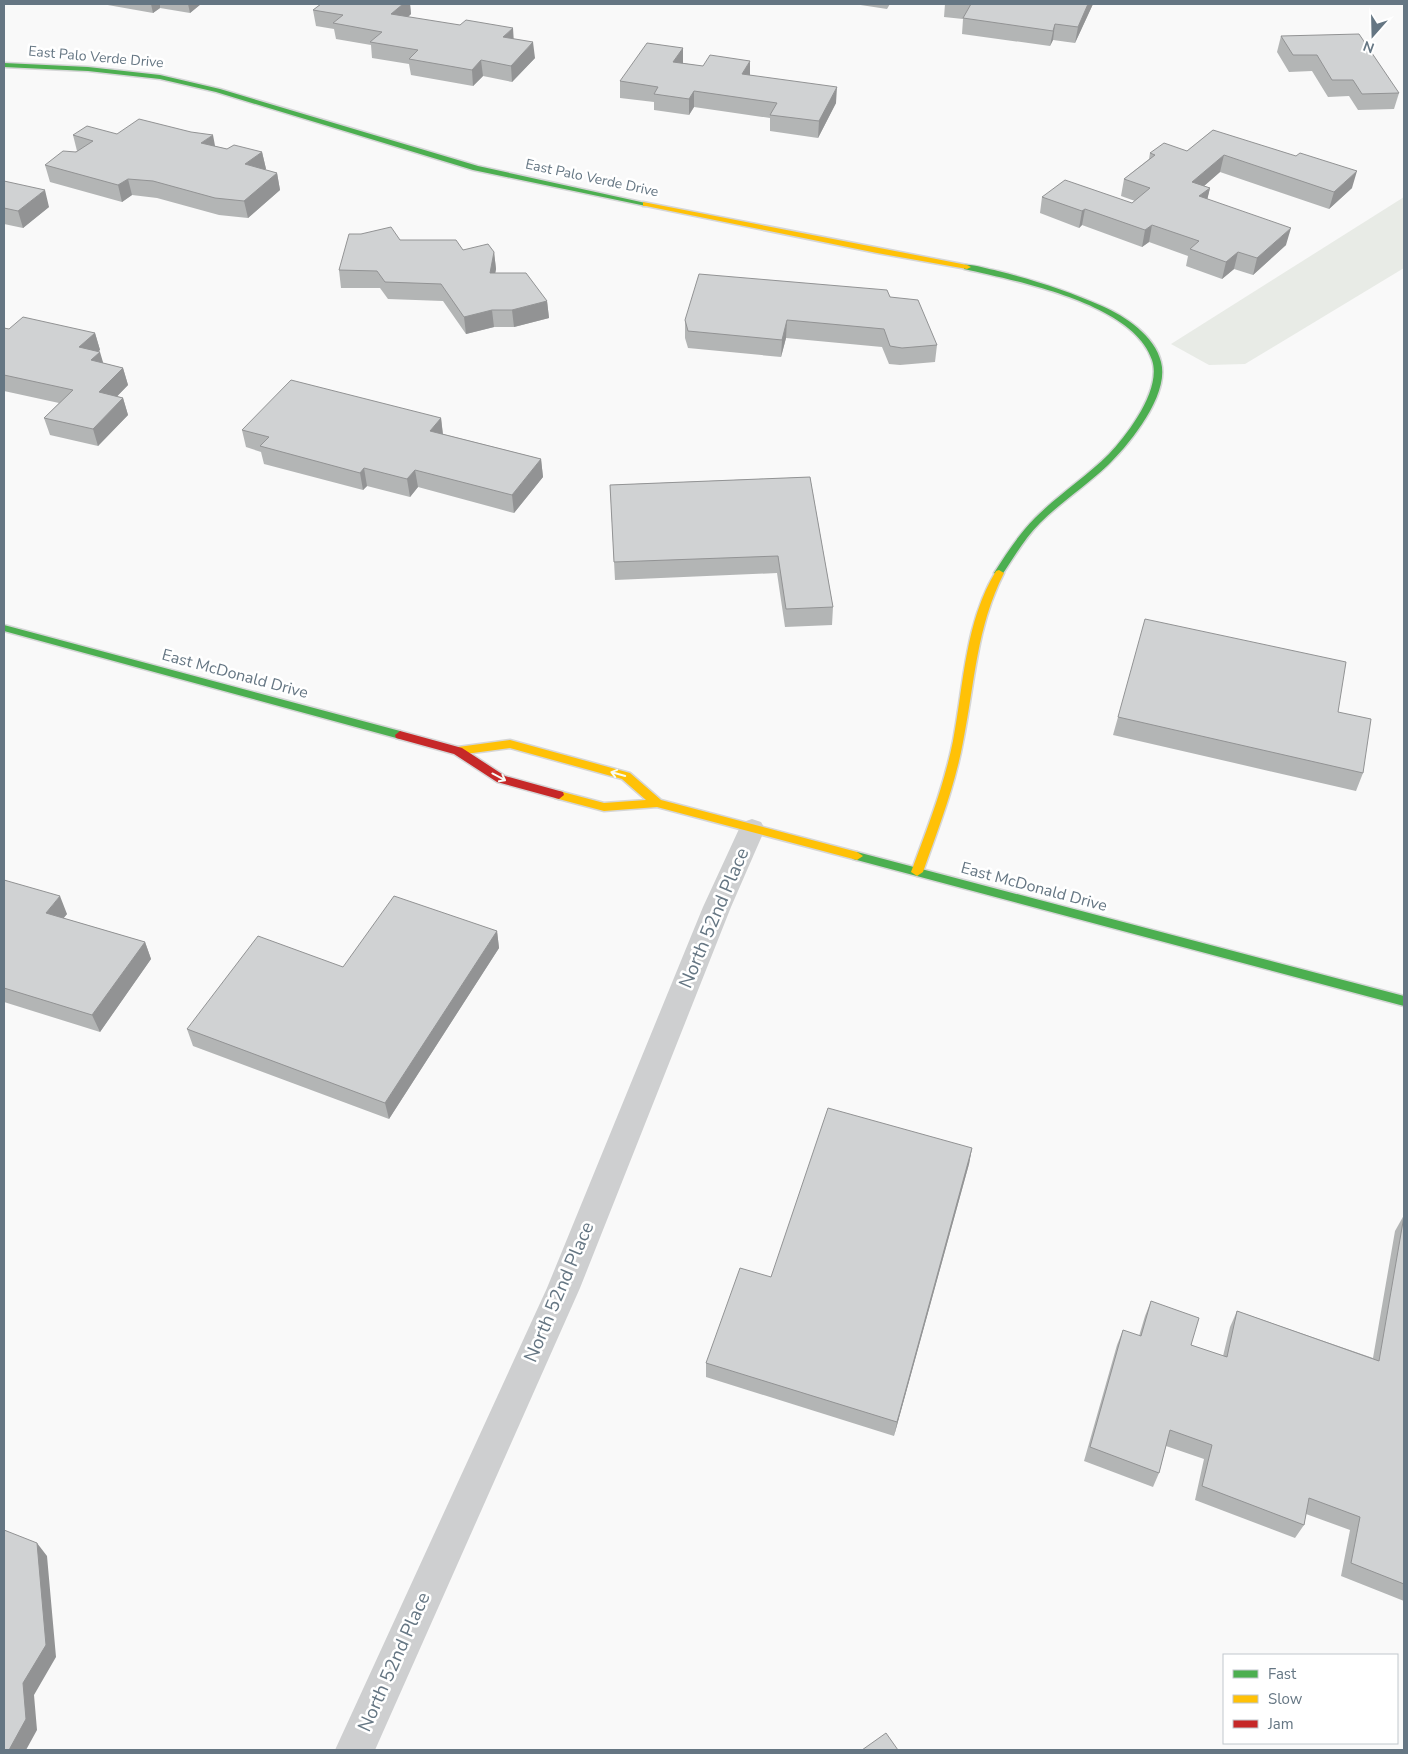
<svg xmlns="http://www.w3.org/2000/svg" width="1408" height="1754" font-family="'Nunito Sans',sans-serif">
<rect width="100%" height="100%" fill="#f9f9f9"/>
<path fill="#e8ebe6" d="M1404 197V268L1245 364 1209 365 1171 344Z"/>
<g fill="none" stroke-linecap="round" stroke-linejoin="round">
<defs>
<path id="fast" d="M4 63 88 67 160 75 220 89 478 166 650 204 646 206 473 170 216 92 160 79 88 71 4 67Z
M964 265C974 264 987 269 998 271 1034 280 1068 291 1102 306 1125 316 1155 336 1161 362 1170 395 1129 445 1107 466 1086 486 1061 502 1040 523 1025 538 1014 557 1002 575L999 576 994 573C1006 554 1019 534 1035 518 1058 495 1086 477 1109 454 1128 434 1162 389 1152 360 1133 303 1016 281 964 269Z
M4 625 400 731 405 735 400 739 4 631Z
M857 852 1404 996V1006L853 859 851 856 853 853Z"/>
<path id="slow" d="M643 202 967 265 971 267 967 269 877 253 646 206H643Z
M999 570 1004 573C976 628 975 683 963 742 955 786 938 829 923 872L917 876 911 872C927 829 944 786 953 741 964 683 965 622 996 571Z
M510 740 630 773 661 800 857 852 863 856 857 860 657 807 604 811 555 798 554 795 559 791 604 803 646 800 622 779 510 748 458 755 453 751 458 747Z"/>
<path id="jam" d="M400 731 462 748 505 776 563 792 564 795 559 799 497 782 454 754 396 738 395 735Z"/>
</defs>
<use href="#fast" stroke="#d5d6d7" stroke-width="3"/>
<use href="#slow" stroke="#d5d6d7" stroke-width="3"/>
<use href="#jam" stroke="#d5d6d7" stroke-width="3"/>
<path fill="#cecfd0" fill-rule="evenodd" d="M752 819 761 822 765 829 731 907 580 1288 375 1750H335L547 1288 703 907 739 829 743 822Z"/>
<use href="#fast" fill="#4caf50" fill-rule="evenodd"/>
<use href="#slow" fill="#ffc107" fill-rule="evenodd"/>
<use href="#jam" fill="#c62828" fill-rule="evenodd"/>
</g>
<path fill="#b3b5b5" d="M102 4H201L190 13 160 8 153 13Z
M321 4H410L411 14 408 17 514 39 535 58 512 82 483 76 473 86 411 75 409 64 372 58 371 45 336 39 334 29 316 26 313 10Z
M854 4H890L887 9Z
M945 4H1093L1075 43 1053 40 1050 46 962 34 963 19 944 17Z
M1281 36 1399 93 1394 109 1358 110 1349 96 1328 97 1312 71 1289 72 1277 52Z
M683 48V63L750 75 836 103 818 138 770 131V118L694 107 689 115 654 110V102L620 98V81Z
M1213 130 1352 188 1329 209 1220 172 1204 186 1210 188 1207 199 1286 245 1253 275 1234 269 1222 279 1186 266 1188 256 1149 242 1142 247 1082 225 1079 228 1040 213 1042 197 1132 203 1135 201 1121 196 1124 179 1149 159 1150 153 1187 151Z
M117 134 215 146 227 149 262 152 266 169 264 170 277 173 280 190 248 218 219 215 157 198 132 195 122 202 50 182 45 165 77 151 73 135Z
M4 181 49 207 23 228 4 224Z
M400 240 463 250 494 252 496 269 495 273 547 301 549 318 514 327H494L466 334 443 301 388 299 380 288H341L339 270Z
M890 297 937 345 935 362 900 365 889 364 882 347 786 338 781 357 688 348 685 338V320Z
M4 328 9 329 95 333 100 350 98 351 103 363 123 368 128 385 117 396 123 398 128 415 98 446 50 435 44 418 59 403 4 391Z
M441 418 443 434 541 459 543 477 514 513 418 487 410 497 367 486 363 490 264 464 261 452 246 447 242 430Z
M810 477 833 607 832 625 785 627 777 573 615 580 610 485Z
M1404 489V598L1403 492Z
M1338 712 1363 773 1356 791 1113 735 1118 717Z
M4 880 67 914 63 918 145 942 151 959 100 1032 4 1002Z
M497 931 499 948 389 1119 193 1046 187 1029 343 967Z
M972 1148 969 1164 894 1436 706 1377V1363Z
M1404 1215V1601L1341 1576 1350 1530 1306 1514 1304 1525 1295 1538 1195 1500 1204 1459 1166 1446 1159 1473 1153 1487 1084 1461 1117 1345 1123 1330 1139 1336 1145 1316 1151 1301 1191 1345 1223 1356 1230 1327 1237 1311 1373 1358 1395 1231Z"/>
<path fill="#929394" d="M151 4H160V8L153 13Z
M188 4H201L190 13Z
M403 4H410L411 14 393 30 391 14Z
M1088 4H1093L1075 43 1078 27Z
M1055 24 1053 40 1050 46 1053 31Z
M513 28 514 44 503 37Z
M533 42 535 58 512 82 511 66Z
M683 48V64L673 62Z
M481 60 483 76 473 86 472 70Z
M750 61V77L742 74Z
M837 87 836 103 818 138 819 121Z
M694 91V107L689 115V99Z
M213 135 216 151 201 143Z
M262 152 266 169 248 181 245 164Z
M1224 155 1220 172 1189 199 1192 182Z
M1357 171 1352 188 1329 209 1334 192Z
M277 173 280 190 248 218 244 201Z
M128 179 132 195 122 202 118 185Z
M1210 188 1206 205 1199 196Z
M45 190 49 207 23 228 18 211Z
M1085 209 1082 225 1079 228 1082 211Z
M1152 225 1149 242 1142 247 1145 230Z
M1291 228 1286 245 1253 275 1257 258Z
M494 252 496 269 492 291 490 273Z
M1238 252 1234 269 1222 279 1226 262Z
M547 301 549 318 514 327 512 310Z
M492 310 494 327 466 334 464 317Z
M787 320 786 338 781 357 782 340Z
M95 333 100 350 85 364 79 347Z
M100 352 105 369 91 360Z
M123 368 128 385 104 410 99 392Z
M123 398 128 415 98 446 93 429Z
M441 418 443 436 430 431Z
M541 459 543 477 514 513 512 495Z
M364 468 367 486 363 490 360 473Z
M415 470 418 487 410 497 407 479Z
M60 896 67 914 54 930 46 913Z
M497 931 499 948 389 1119 385 1103Z
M145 942 151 959 100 1032 92 1015Z
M972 1148 969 1164 894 1436 897 1422Z
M37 1543 47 1556 56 1657 34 1695 37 1730 26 1750H9L23 1683Z"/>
<path fill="#d0d2d3" stroke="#929394" d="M321 4H403L391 14 460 25 466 20 513 28 503 37 533 42 511 66 481 60 472 70 409 59 418 50 370 42 382 32 333 23 343 15 313 10Z
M966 4H1088L1078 27 1055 24 1053 31 963 18 971 4Z
M1359 34 1399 93 1362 94 1353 80H1332L1317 55H1293L1281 36Z
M647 43 683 48 673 62 703 66 710 55 750 61 742 74 837 87 819 121 770 115 777 103 694 91 689 99 654 94 658 87 620 81Z
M139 119 191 132 213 135 201 143 227 149 234 145 262 152 245 164 277 173 244 201 215 198 153 181 128 179 118 185 45 165 63 151 76 152 93 141 73 135 87 126 117 134Z
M1213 130 1296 156 1300 153 1357 171 1334 192 1224 155 1192 182 1210 188 1199 196 1291 228 1257 258 1238 252 1226 262 1190 249 1199 241 1152 225 1145 230 1085 209 1082 211 1042 197 1065 180 1132 203 1150 188 1124 179 1155 155 1150 153 1164 143 1187 151Z
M4 181 45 190 18 211 4 208Z
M391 227 400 240H456L463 250 488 244 494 252 490 273H526L547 301 512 310H492L464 317 441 284 385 282 377 271 339 270 349 234H361Z
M699 274 887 290 890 297 918 300 937 345 902 348 890 346 884 329 787 320 782 340 688 331 685 320Z
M23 317 95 333 79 347 100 352 91 360 123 368 99 392 123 398 93 429 44 418 73 390 4 375V328L9 329Z
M291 380 441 418 430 431 541 459 512 495 415 470 407 479 364 468 360 473 260 446 269 437 242 430Z
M810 477 833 607 786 609 778 556 614 562 610 485Z
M1145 619 1346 662 1338 712 1371 719 1363 773 1118 717Z
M4 880 60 896 46 913 145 942 92 1015 4 988Z
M394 896 497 931 385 1103 187 1029 258 936 343 967Z
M828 1108 972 1148 897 1422 706 1363 740 1268 771 1277Z
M1404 1216V1584L1351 1563 1360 1517 1309 1498 1304 1525 1202 1486 1212 1445 1170 1430 1159 1473 1090 1447 1123 1330 1141 1336 1151 1301 1199 1318 1191 1345 1227 1357 1237 1311 1379 1361Z
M4 1530 37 1543 46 1645 23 1683 26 1719 9 1750H4Z
M886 1733 898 1750H862Z"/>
<defs><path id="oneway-shaft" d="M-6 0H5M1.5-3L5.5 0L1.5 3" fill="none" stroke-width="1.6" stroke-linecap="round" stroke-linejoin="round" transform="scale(1.25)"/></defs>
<g stroke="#f6fbf6">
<use href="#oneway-shaft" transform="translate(618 774) rotate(-164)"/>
<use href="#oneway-shaft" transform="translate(499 777) rotate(28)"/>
</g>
<g text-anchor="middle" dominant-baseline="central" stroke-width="5" stroke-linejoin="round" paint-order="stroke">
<g font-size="14" fill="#657683" stroke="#fff">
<text transform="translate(96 57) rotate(5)">East Palo Verde Drive</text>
<text transform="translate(592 178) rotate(12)">East Palo Verde Drive</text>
</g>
<g font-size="16" fill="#657683" stroke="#fff">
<text transform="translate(235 674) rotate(15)">East McDonald Drive</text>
<text transform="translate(1034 887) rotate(15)">East McDonald Drive</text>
</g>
<g font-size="19" fill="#657683" stroke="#fff">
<text transform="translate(714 918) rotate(-67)">North 52nd Place</text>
<text transform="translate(559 1292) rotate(-67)">North 52nd Place</text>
<text transform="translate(394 1662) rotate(-66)">North 52nd Place</text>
</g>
</g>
<rect width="1408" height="1754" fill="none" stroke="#657683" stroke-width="10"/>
<rect x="1223" y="1654" width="175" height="90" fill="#ffffff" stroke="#c1c8cd"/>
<rect x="1233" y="1670" width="25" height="8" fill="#4caf50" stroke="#c1c8cd"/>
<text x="1268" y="1679" font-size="15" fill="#657683">Fast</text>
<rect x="1233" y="1695" width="25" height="8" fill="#ffc107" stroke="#c1c8cd"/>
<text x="1268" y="1704" font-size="15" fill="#657683">Slow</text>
<rect x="1233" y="1720" width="25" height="8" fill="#c62828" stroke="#c1c8cd"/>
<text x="1268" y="1729" font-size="15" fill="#657683">Jam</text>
<g transform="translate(1373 35) rotate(200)" stroke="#ffffff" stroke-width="4" paint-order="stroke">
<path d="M0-4L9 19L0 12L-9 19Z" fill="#657683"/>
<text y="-8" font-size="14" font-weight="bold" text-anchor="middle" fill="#657683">N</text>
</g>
</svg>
